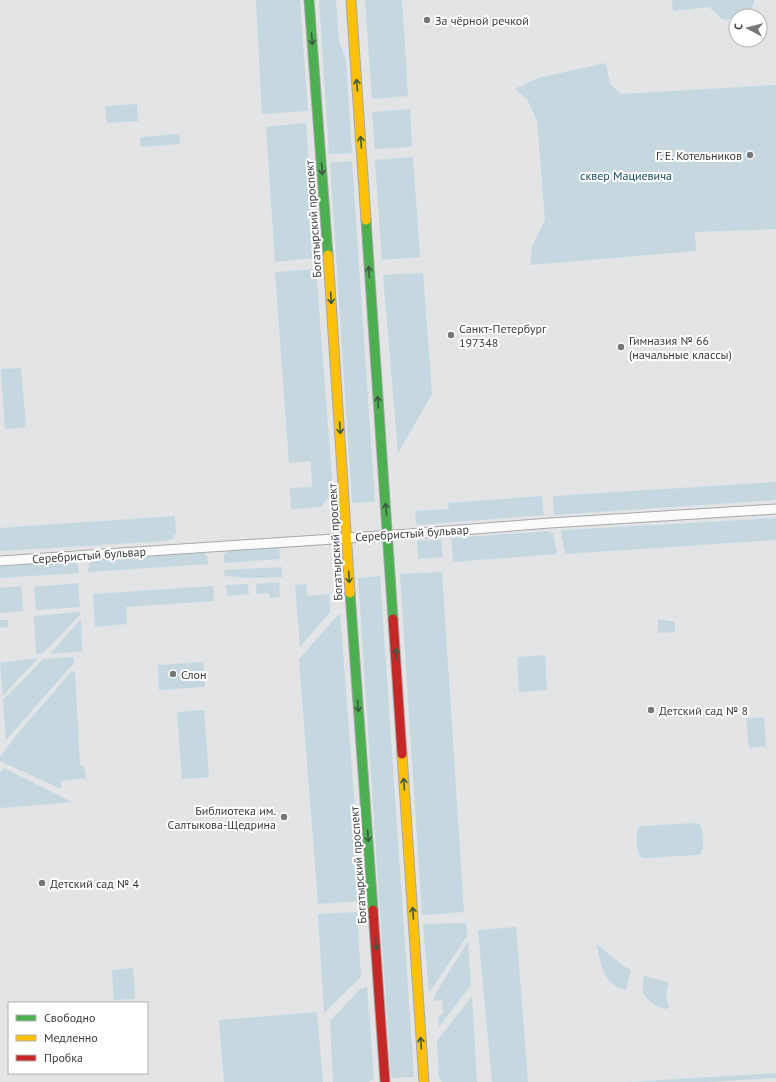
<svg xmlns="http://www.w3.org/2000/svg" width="776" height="1082" font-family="'PT Sans',sans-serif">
<rect width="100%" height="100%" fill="#e2e4e6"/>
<path fill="#c5d8df" d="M256 0H300L308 111 262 114Z
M319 0H336L339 42 346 60 352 153 329 154Z
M365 0H402L408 96 372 99Z
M672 0H755L748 16H736V19L723 20 709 7 673 11Z
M606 63 610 84 621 94 776 85V229L695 232 696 251 530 265 532 247 545 220 537 121 527 99 515 89 538 78Z
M137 104 138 121 107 123 105 106Z
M410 109 412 147 375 149 372 112Z
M306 123 315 258 275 262 266 127Z
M179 134 180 144 141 147 140 137Z
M413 157 420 257 382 260 375 160Z
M352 161 375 502 352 503 330 163Z
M316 269 333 492 321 507 291 509 290 488 312 487 311 461 289 463 275 272Z
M423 273 432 394 398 453 383 275Z
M21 368 26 427 5 429 1 369Z
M776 482V500L554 515 553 496Z
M542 496 544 515 416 525 415 511 449 509 448 503Z
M175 516 176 533 172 539 166 541 0 551V528Z
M776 518V540L565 554C565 547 561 538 561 531L564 530Z
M548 531 553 533 557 554 453 562 451 538Z
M441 539 443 557 418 559 417 541Z
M279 547 280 559 224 563V554L228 551Z
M203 553 207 556 208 564 88 572 89 564 92 560Z
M73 561 78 565 79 573 0 578V567Z
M282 567V577L251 578 225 576 224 570Z
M442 572 464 912 422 915 400 574Z
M380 576 414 1077 391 1078 358 578Z
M279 582 280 597 270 598 269 593 257 594 256 584Z
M78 583 80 607 36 610 34 587Z
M248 584 249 594 227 596 226 585Z
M306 584 307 596 329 594 330 612 300 647 295 585Z
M21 586 23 611 0 613V588Z
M213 586 214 601 126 607 127 624 95 627 93 594Z
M80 612V615L43 653 36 654 34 616Z
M340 613 362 901 318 904 299 659Z
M81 619 82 651 50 654Z
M658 619 675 622V632L658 633Z
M0 620H8V627L0 628Z
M545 655 547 690 519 692 517 657Z
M74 657V663L6 740 3 700 43 659Z
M38 658 3 696 0 663Z
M203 662 205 687 159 690 158 665Z
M72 671 75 672 80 764 84 767 86 778 61 781V789L0 761V757L18 733Z
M204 710 209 777 182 779 177 712Z
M764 717 766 746 749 748 746 719Z
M4 768 72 802 0 808V773Z
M696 823C699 824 700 824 701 827 703 830 704 847 702 851 701 854 700 854 697 855L645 858H642C636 852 635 834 639 827L642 826Z
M357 912 361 977 324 1013 318 914Z
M466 923 467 936 429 993 423 924Z
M516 927 528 1082H492L478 930Z
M468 942 471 985 439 1027 438 1018 443 1013 442 1000 434 1001V996Z
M597 944 622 965 631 970 626 990C622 989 617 988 614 985 601 976 600 958 597 944Z
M133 968 135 999 114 1000 112 970Z
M644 976 664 981 669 983C666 991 665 998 669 1006L667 1009C649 1005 639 996 644 976Z
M367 987 374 1078 369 1082H333L330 1021 360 989Z
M472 996 477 1082H442L439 1077 437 1041Z
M317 1012 323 1082H224L219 1020Z
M776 1073V1078L708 1082H629Z"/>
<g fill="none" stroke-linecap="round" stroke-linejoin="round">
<defs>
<path id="street" d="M0 561 409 534 550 523 776 509"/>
<path id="fast" d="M309 0 328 255
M366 220 393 619
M350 593 373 910"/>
<path id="slow" d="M351 0 366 220
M328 255 350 593
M402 754 424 1082"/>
<path id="jam" d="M393 619 402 754
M373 910 385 1082"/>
</defs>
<use href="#street" stroke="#a6a8a9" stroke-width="11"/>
<use href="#fast" stroke="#a6a8a9" stroke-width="11"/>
<use href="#slow" stroke="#a6a8a9" stroke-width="11"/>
<use href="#jam" stroke="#a6a8a9" stroke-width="11"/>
<use href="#street" stroke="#fbfbfb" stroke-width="9"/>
<use href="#fast" stroke="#4caf50" stroke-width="9"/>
<use href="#slow" stroke="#ffc107" stroke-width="9"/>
<use href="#jam" stroke="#c62828" stroke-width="9"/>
</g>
<defs><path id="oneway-shaft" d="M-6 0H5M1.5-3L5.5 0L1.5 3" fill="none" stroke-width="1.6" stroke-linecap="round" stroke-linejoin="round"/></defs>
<g stroke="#3f5a42">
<use href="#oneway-shaft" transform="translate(312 39) rotate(85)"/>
<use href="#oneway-shaft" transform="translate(357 85) rotate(-94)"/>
<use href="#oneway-shaft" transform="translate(361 142) rotate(-94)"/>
<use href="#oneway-shaft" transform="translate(322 169) rotate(86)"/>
<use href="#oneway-shaft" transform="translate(369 272) rotate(-94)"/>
<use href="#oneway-shaft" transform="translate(331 298) rotate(86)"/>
<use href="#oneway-shaft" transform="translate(378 402) rotate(-94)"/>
<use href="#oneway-shaft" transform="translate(340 428) rotate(86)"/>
<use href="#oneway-shaft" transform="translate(386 509) rotate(-95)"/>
<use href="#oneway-shaft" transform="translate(349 577) rotate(87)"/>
<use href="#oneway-shaft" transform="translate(396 654) rotate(-94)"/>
<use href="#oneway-shaft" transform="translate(358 706) rotate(86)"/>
<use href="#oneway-shaft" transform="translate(404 784) rotate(-94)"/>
<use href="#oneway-shaft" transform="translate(368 836) rotate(86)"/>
<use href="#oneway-shaft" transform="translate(413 913) rotate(-94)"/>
<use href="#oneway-shaft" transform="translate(376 944) rotate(86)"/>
<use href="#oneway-shaft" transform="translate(421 1043) rotate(-94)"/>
</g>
<g fill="#757778" stroke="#fff" stroke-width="1.5">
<circle cx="427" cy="20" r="4"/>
<circle cx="750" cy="155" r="4"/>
<circle cx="451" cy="335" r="4"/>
<circle cx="621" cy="347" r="4"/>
<circle cx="173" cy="674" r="4"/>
<circle cx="651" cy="710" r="4"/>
<circle cx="284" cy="817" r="4"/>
<circle cx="42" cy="883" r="4"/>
</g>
<g text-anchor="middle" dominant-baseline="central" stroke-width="4" stroke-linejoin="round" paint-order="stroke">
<g font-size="12" fill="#3b3d3d" stroke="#fff" text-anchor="start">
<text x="435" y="20">За чёрной речкой</text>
<text x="742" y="155" text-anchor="end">Г. Е. Котельников</text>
<text x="459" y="328">Санкт-Петербург<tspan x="459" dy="14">197348</tspan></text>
<text x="629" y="340">Гимназия № 66<tspan x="629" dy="14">(начальные классы)</tspan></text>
<text x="181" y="674">Слон</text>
<text x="659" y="710">Детский сад № 8</text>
<text x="276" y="810" text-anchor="end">Библиотека им.<tspan x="276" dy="14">Салтыкова-Щедрина</tspan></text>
<text x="50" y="883">Детский сад № 4</text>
</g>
<g font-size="12" fill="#164d5c" stroke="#fff">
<text x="626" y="175">сквер Мациевича</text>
</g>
<g font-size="12" fill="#3b3d3d" stroke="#fff">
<text transform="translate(313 219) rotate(-94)">Богатырский проспект</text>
<text transform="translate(412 533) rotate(-4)">Серебристый бульвар</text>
<text transform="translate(335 542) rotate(-93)">Богатырский проспект</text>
<text transform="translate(89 555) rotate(-4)">Серебристый бульвар</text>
<text transform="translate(358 865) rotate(-94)">Богатырский проспект</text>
</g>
</g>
<rect x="8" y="1002" width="140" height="72" fill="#ffffff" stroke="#b1b1b1"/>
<rect x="16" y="1015" width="20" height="6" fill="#4caf50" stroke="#b1b1b1"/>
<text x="44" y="1022" font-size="12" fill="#3b3d3d">Свободно</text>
<rect x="16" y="1035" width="20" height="6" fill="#ffc107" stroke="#b1b1b1"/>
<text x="44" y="1042" font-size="12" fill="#3b3d3d">Медленно</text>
<rect x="16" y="1055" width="20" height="6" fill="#c62828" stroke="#b1b1b1"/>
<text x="44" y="1062" font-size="12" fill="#3b3d3d">Пробка</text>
<g transform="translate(748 28) rotate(277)"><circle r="19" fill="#ffffff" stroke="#b1b1b1"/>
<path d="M0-3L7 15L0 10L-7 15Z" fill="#757778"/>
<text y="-6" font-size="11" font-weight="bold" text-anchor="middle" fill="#3b3d3d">С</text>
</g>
</svg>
